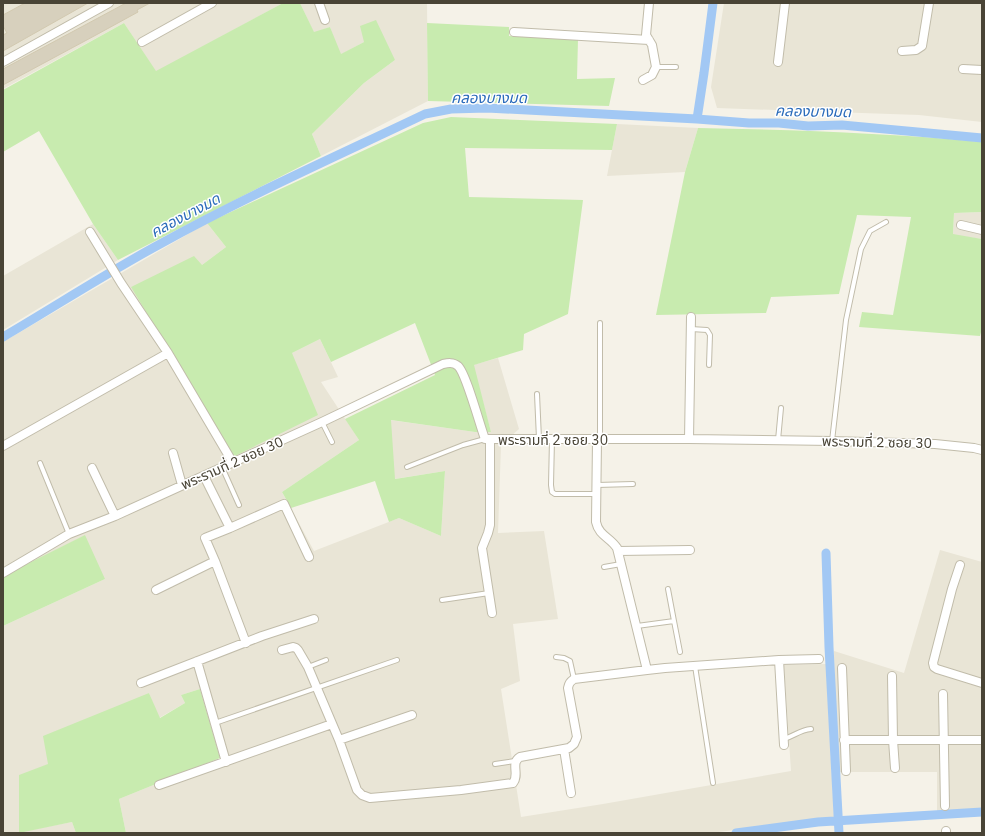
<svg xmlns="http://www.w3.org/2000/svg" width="985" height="836" font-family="'IBM Plex Sans','Noto Sans Thai',sans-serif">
<rect width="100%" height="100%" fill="#f5f2e8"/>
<path fill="#e9e5d6" d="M3 3H283L156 72 124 23 3 89Z
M300 3H427L428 101 321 156 312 134 364 83 395 60 364 42 340 55 330 27 314 33Z
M724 3H982V122L919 115 717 108 711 87Z
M617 124 698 128 685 172 607 176Z
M982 212V239L953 235 954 213Z
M207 223 226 247 202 265 131 287 292 353 320 339 338 377 321 382 359 440 282 492 314 551 399 518 441 536 445 471 394 479 390 420 475 432H491L473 365 498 358 519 429 501 445 498 533 544 531 558 619 513 624 520 681 501 689 521 817 603 804 791 771 784 665 826 664 834 817 711 833H126L119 799 220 758 200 689 181 695 185 703 159 718 149 693 48 764 19 832 72 822 76 833H3V626L105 579 3 576V342Z
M93 224 118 260 3 330V276Z
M940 550 982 562V812L937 815V772H836L834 651 904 673Z"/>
<path fill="#c8ebaf" d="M283 3H300L314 32 330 27 341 54 364 42 360 26 376 20 395 60 364 83 312 134 321 156 118 260 93 224 39 131 3 152V90L124 23 156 71Z
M427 23 509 27V36L578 39 577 79 615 78 609 106 428 101Z
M451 117 617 124 612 150 465 148 469 197 583 200 568 314 524 334 523 350 474 365 491 432H475L391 420 395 479 445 471 441 536 399 518 389 522 375 481 291 508 282 492 359 440 345 419 435 375 415 323 331 362 320 339 292 353 318 415 233 457 131 287 194 256 202 265 226 247 207 223 423 123Z
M698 128C793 130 887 133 982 142V212L954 213 953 234 982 239V328L980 336 859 327 862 312 893 315 911 217 857 215 839 294 771 297 766 313 656 315 685 172Z
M85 535 105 579 3 626V576Z
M200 689 220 758 119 799 126 833H76L72 822 19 833V775L48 764 43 736 149 693 160 718 185 703 181 695Z"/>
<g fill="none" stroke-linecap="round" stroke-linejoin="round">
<path stroke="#a2c8f4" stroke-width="9" d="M697 119 704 73 713 3
M3 337C56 306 108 272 162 243 247 196 337 156 425 114L451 109 487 108 697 119 749 123H779L808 126 842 125 982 138
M826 553 829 647 839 833
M736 833 818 822 982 812"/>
</g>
<path fill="#d7d0bd" stroke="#d2c9b0" d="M25 3H88L3 51V35L7 33 3 26V15Z
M126 3H150L137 10 138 12 96 35 3 85V69Z"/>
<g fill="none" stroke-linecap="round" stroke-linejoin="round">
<defs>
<path id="service" d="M656 67H676
M600 323V440
M691 329 707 330 710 335 709 365
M537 394 539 439
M322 422 332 442
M552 439 551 485 552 492 555 494H596
M778 440 781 408
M832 441 846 320 861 249 870 231 886 222
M40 463 69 534
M222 467 239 505
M407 467 463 445 485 439
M597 485 633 484
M604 567 621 564
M442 600 489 593
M674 621 680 652
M637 626 674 621 668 589
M556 657 564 658 570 661 574 679
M695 666 713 783
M308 667 326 660
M215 723 397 660
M784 739C794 736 800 730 811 729
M495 764 515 761"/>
<path id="minor" d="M319 3 325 20
M514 32 649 40
M142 42 212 3
M902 51 916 50 922 46 929 3
M3 62 109 3
M778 62 785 3
M963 69 982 70
M643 80 652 75 656 67 652 45 646 35 649 3
M961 225 982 230
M90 232 121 283 168 353 233 463
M490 439V525L488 533 482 548 492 613
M689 439 691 317
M3 446 168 353
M173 453 182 485
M92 468 115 516
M204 476 230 528 284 504 309 557
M618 551 690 550
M215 561 246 643
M960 565 952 589 933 663 934 667 937 669 982 683
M3 573 69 534 115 516 322 422 443 364C448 363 453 362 458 366 466 373 480 426 485 439H689L832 441 935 444 974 448 982 450
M156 590 215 561 205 538 230 528
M282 650 293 647 296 648 298 650 308 667 339 740 357 790 362 795 370 798 461 790 513 783C520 775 510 763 520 757L569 748 574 744 577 737 568 688C569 683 570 682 574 679L647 670 617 548C610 537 599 536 596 522L597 440
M779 660 819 659
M197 661 226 762
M842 668 846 771
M647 670 665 668 779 660 784 745
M892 676 893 740 895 768
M141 683 262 636 314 619
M943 694 945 806
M339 740 412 715
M844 740H982
M564 749 571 793
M159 785 332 724
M946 833V831"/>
</defs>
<use href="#service" stroke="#c1bcaa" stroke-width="6"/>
<use href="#minor" stroke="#c1bcaa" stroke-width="10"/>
<use href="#service" stroke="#fff" stroke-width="4"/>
<use href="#minor" stroke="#fff" stroke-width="8"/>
</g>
<g text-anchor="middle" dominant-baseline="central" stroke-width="3" stroke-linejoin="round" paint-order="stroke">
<g font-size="14" fill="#494436" stroke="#fff">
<text x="553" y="440">พระรามที่ 2 ซอย 30</text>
<text transform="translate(877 442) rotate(1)">พระรามที่ 2 ซอย 30</text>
<text transform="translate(232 463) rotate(-24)">พระรามที่ 2 ซอย 30</text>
</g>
<g font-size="15" font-style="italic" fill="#2a6bba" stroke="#fff">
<text x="489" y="97">คลองบางมด</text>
<text transform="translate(813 111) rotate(1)">คลองบางมด</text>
<text transform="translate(185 215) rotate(-28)">คลองบางมด</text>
</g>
</g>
<rect width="985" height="836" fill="none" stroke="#494436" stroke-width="8"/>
</svg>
